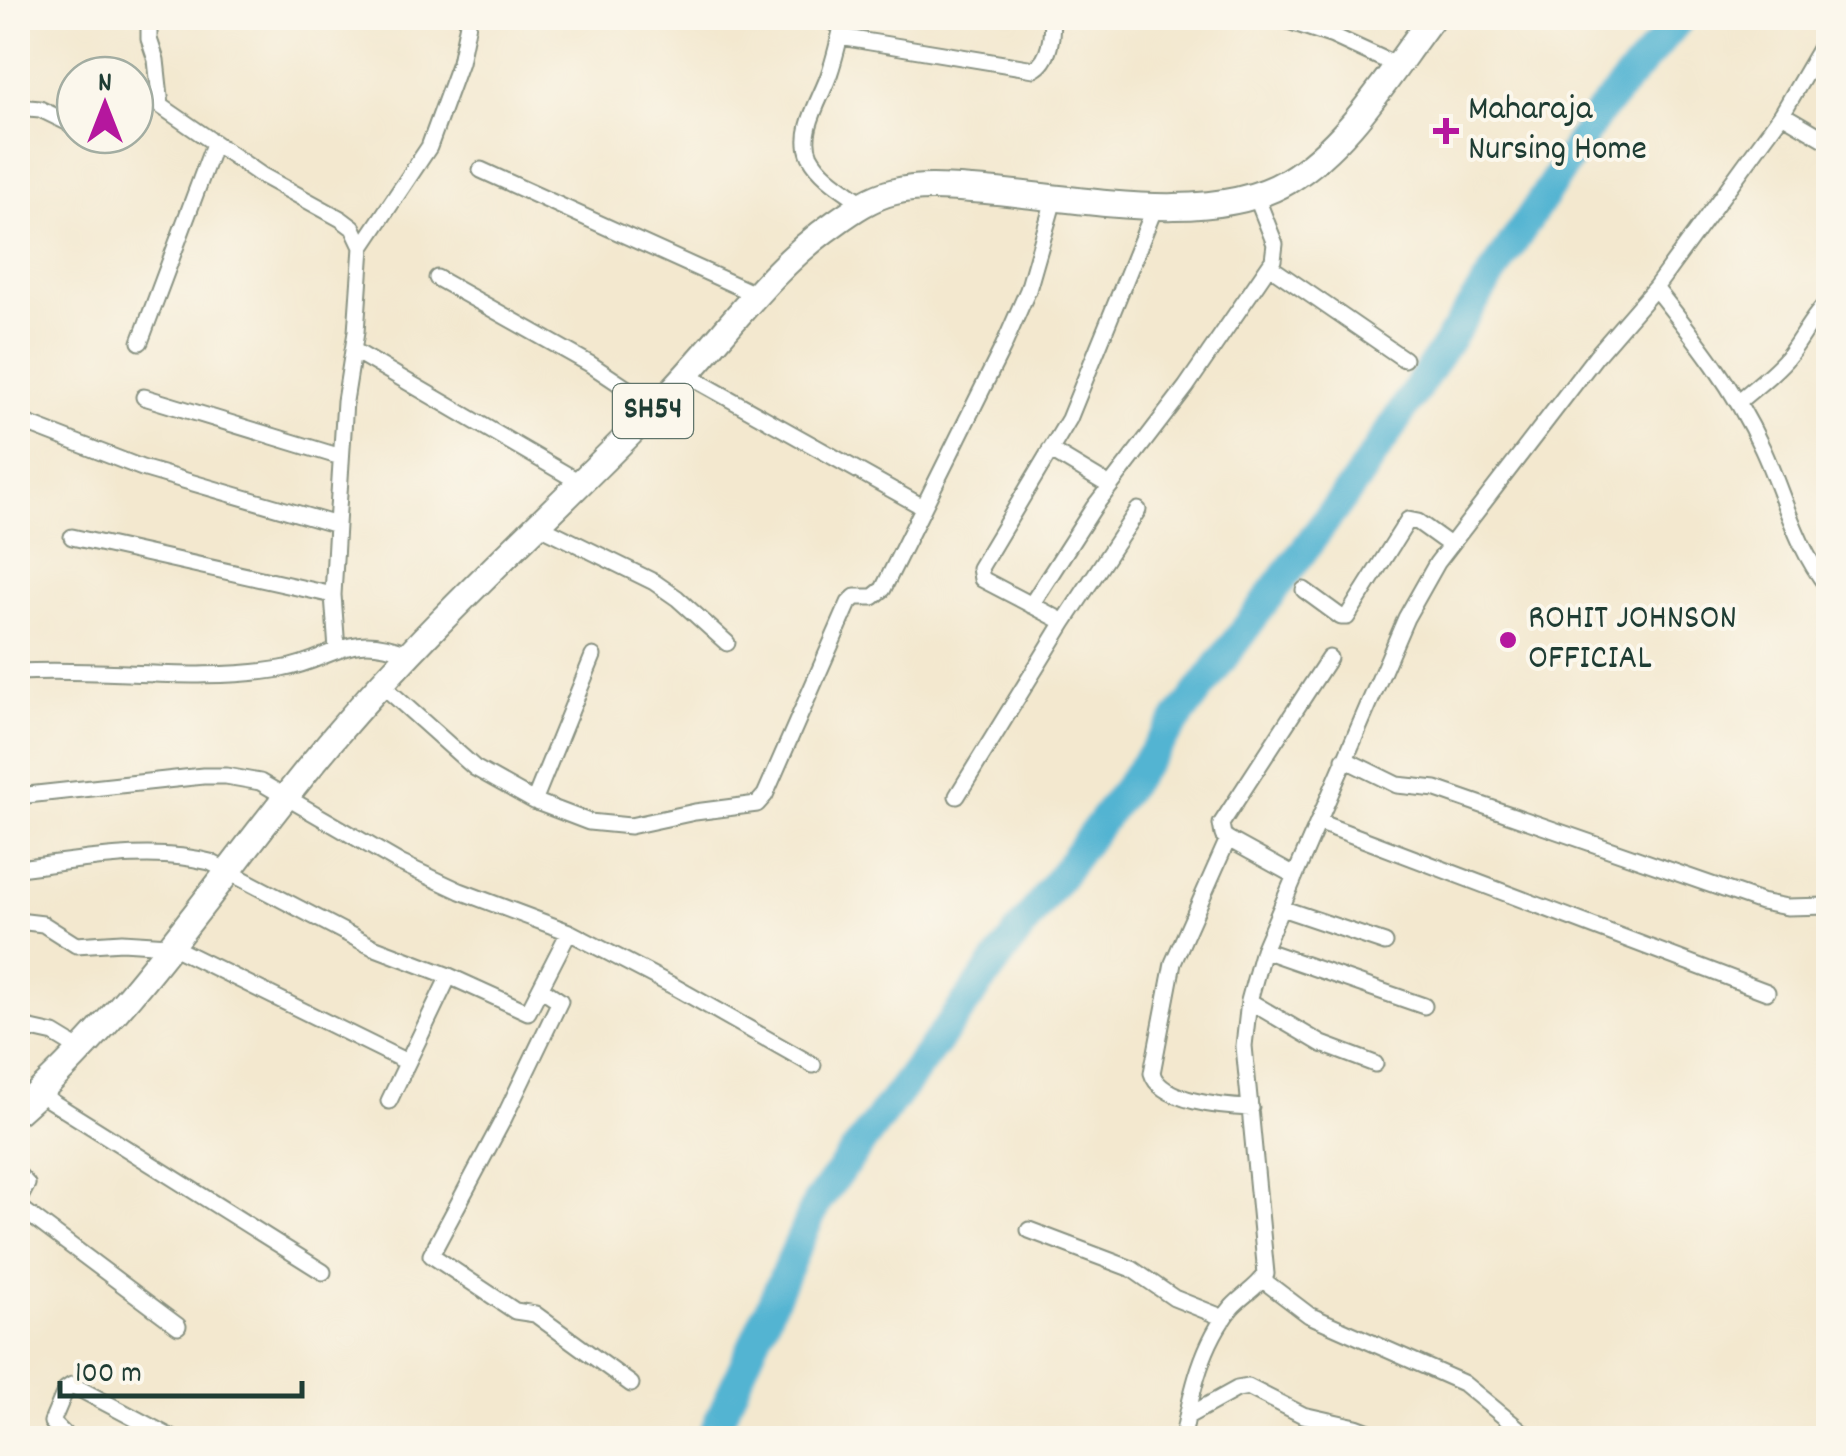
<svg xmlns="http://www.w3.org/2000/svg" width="1846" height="1456" font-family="Dekko,sans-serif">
<rect width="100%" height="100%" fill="#fbf7ec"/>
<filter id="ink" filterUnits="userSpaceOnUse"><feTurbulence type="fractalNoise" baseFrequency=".01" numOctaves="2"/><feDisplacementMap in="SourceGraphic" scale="20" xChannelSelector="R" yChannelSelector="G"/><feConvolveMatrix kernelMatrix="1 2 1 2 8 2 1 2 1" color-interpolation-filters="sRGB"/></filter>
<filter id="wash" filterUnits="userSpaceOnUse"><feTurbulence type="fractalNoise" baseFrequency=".0048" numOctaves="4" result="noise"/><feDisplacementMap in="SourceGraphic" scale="40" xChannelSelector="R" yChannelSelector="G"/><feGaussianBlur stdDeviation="2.25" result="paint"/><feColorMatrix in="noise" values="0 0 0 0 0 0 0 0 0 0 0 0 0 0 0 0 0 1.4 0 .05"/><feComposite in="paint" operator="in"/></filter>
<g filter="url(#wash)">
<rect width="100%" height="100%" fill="#f3e8cf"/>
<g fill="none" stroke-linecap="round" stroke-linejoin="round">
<path stroke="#53b4d2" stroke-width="30" d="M711 1438 817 1202 1360 475 1598 114 1681 18"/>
</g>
</g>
<g filter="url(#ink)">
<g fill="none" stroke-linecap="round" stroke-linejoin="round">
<defs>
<path id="minor" d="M149 18V39L156 60 161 106 261 175 341 219 353 228 362 247 356 332 345 401 337 525 333 595 337 650
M822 18 842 26
M844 18C840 36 836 54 830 72 823 96 798 130 810 156 821 177 845 190 864 204
M1279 18 1333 36 1396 65
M840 37 1034 69C1050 61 1053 34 1051 18
M135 98 159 102
M18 107 40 109 75 126
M1782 114 1828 141
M94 135H100
M481 170 757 295
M362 247 429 147 460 62 469 18
M1269 266 1404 359
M437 278 590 364 656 408
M1655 288C1698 342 1733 386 1762 448 1784 495 1795 546 1828 587
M140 342 214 144
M353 350 581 483
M687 375 923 507
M144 397 341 457
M1738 402C1754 388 1772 375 1786 359 1801 341 1812 316 1828 302
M18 420 142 468 337 525
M1050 450 1110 486
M536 524 654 582 677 598 727 643
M72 537 333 595
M1304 590 1341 617H1347L1408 520 1418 522 1450 545
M1031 605 1094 507 1186 387 1273 260 1275 244 1256 196
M1064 622 982 579 980 568 1069 419 1155 207
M18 672C105 667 196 683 281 669 334 660 347 629 407 653
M381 684 475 768 534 801 589 822 630 826 695 812 757 804 765 795 849 603 855 597H873L883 589 1003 347 1028 290 1055 196
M1344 759 1397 785 1436 789 1761 902 1787 907 1828 906
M18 796 203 776H226L260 782 400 863 460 891 569 932 675 987 813 1065
M957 796 1064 622 1138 510
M534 801 593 656
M1318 822 1767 992
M1228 839 1173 963 1152 1073C1160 1102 1224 1107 1251 1108
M18 868C79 861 149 846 210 862L373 947 449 976 528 1012 569 932
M1295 876 1228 839 1223 835 1221 824 1329 658
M1281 908 1385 943
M18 921 43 924 76 945 122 942 169 945 407 1062
M1263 950 1424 1006
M542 989 560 1001 504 1118 431 1255 515 1311 535 1314 631 1384
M1249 1001 1322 1044 1375 1064
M18 1026 54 1034 82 1051
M38 1093 323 1272
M389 1101 449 976
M18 1174 27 1184 18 1201
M18 1206 178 1326
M1029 1230 1132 1269 1174 1298 1224 1318
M1263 1280 1309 1315 1463 1383 1530 1438
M1188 1416 1237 1389 1248 1387 1303 1415 1356 1427 1385 1438
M68 1438 52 1422 66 1389 72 1385 172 1438
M1183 1438C1191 1393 1202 1343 1232 1307 1243 1295 1258 1287 1266 1274L1244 1046 1249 1001 1263 950 1406 618 1437 563 1596 356 1655 288 1782 114 1828 35"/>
<path id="primary" d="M18 1111C142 1003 230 859 337 734 438 615 555 512 663 400 720 342 767 270 835 223 853 210 872 197 893 192 921 185 950 188 979 190 1068 196 1209 229 1288 181 1349 144 1390 73 1432 18"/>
</defs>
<use href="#minor" stroke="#899282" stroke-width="19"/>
<use href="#primary" stroke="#899282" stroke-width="29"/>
<use href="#minor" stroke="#fff" stroke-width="15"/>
<use href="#primary" stroke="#fff" stroke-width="25"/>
</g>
</g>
<g fill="#b5179e" stroke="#fbf7ec" stroke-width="4">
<path d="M1441 116h10v10h10v10h-10v10h-10v-10h-10v-10h10z"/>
<circle cx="1508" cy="640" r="10"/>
</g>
<g text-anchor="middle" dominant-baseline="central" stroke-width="8" stroke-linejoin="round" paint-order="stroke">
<rect fill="#fbf7ec" stroke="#61756b" stroke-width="2.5" x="613" y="384" width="80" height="54" rx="8"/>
<g font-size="32" font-weight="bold" fill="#1f3d34">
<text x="653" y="411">SH54</text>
</g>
<g font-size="35" fill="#1f3d34" stroke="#fbf7ec" text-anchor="start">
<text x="1468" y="111">Maharaja<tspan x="1468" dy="40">Nursing Home</tspan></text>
<text x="1528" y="620">ROHIT JOHNSON<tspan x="1528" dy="40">OFFICIAL</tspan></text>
</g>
</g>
<rect width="1846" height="1456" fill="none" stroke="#fbf7ec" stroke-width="60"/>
<g transform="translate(105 105)"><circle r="48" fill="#fbf7ec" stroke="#a3ada2" stroke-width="2.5"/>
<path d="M0-8L18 38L0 25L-18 38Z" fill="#b5179e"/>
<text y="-15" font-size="28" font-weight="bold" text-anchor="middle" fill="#1f3d34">N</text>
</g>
<path d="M60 1381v15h242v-15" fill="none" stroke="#1f3d34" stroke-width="5"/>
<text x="75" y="1381" font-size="30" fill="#1f3d34" stroke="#fbf7ec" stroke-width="8" paint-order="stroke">100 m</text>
</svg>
